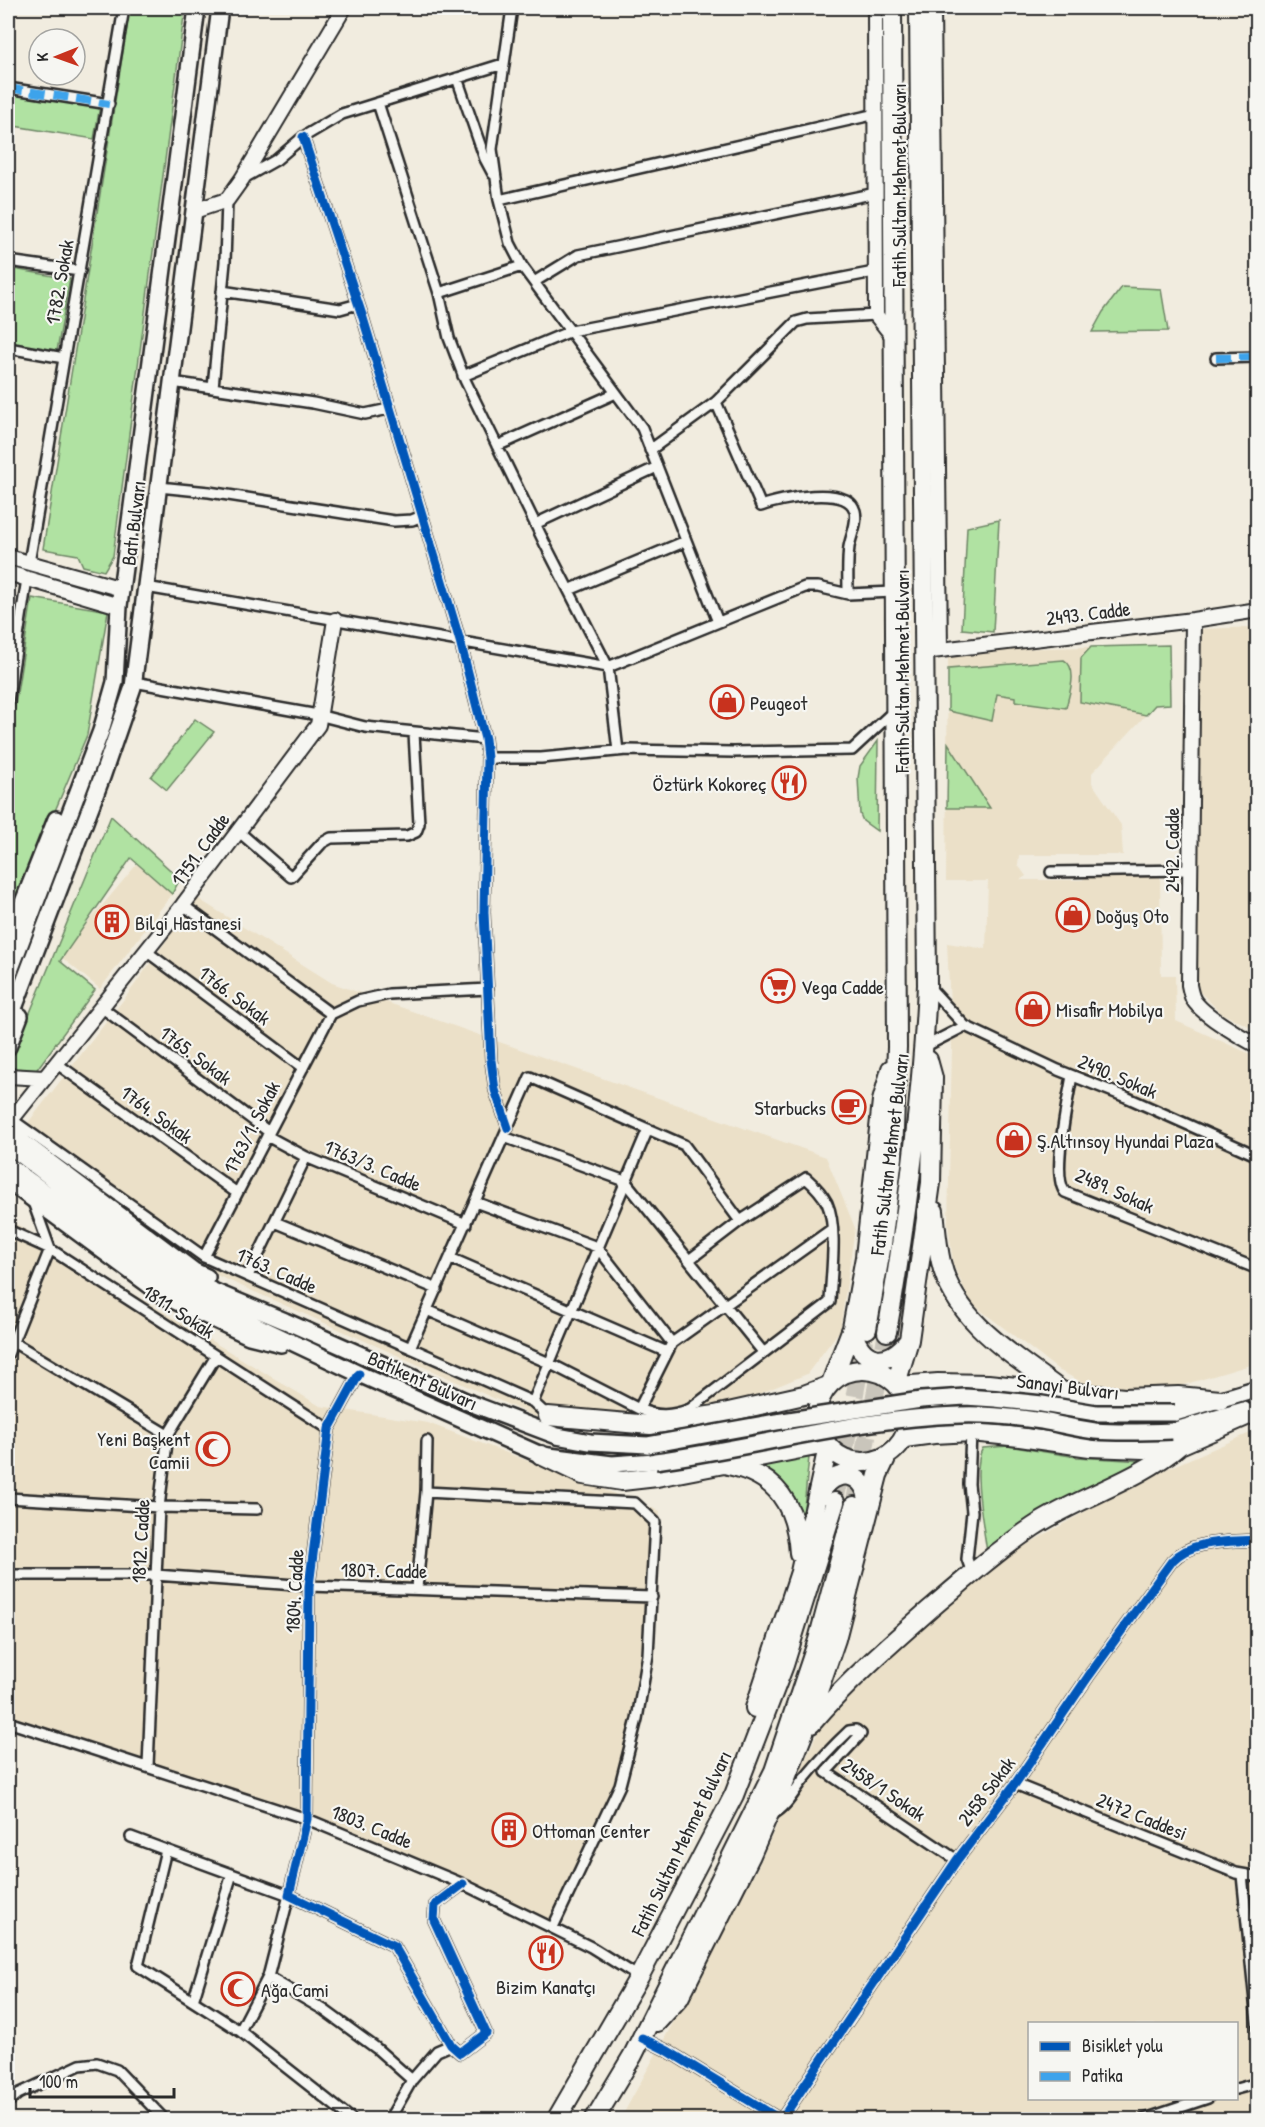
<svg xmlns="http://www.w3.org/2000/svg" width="1265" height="2127" font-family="'Patrick Hand',sans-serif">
<rect width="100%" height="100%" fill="#f1ecdf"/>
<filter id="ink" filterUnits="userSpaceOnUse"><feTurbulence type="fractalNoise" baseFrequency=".0167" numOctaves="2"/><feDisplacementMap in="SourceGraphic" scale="12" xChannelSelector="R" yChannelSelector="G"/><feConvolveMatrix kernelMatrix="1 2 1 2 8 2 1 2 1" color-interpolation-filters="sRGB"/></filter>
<g filter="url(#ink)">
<path fill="#ebe0c8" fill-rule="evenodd" d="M1257 627V1030L1221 1013 1199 991 1196 976 1195 742 1200 629Z
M1169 645 1170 704 1155 705 1092 773V783L1121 825 1123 855H1019L1018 865 1026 876 1020 880H1082L1092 874H1160L1161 975H1175L1176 1021 1257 1057V1363L1176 1387 1096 1389 1060 1371 970 1302 953 1264 948 1223 952 1047 947 943 986 949 988 881H946L948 657 1009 649Z
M137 864 172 894 100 989 60 956Z
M197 898 332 983 826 1157 855 1228 840 1330 807 1374 744 1400 649 1421 536 1417 194 1265 20 1133 128 994Z
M8 1219 320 1406 428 1423 660 1511 648 1679 626 1787 553 1927 307 1819 8 1723Z
M1257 1430V2119L620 2120 758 1867 820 1727 922 1628 1001 1559 1143 1479ZM1030 2024H1236V2098H1030Z"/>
<path fill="#b0e2a2" stroke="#6e8666" stroke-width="1.5" d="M130 8H185L113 556 104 571 83 566 78 555 43 549Z
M8 92 100 106 94 139 8 125Z
M8 268 70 279 57 351 8 343Z
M1122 287 1161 289 1168 331 1092 332 1103 312Z
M999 520 993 632 962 629 967 527Z
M32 598 108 611 87 735 8 922V750Z
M1169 645 1170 704 1155 705 1146 715 1080 702 1081 658 1091 647Z
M1064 660C1079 669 1069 694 1066 708L1015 701V697L997 694 992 721 948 711V669Z
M195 719 214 732 167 790 151 777Z
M878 741 877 831 863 821 860 814 858 778 860 766Z
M948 743 990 808H947Z
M111 816 180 879 172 894 131 858 60 961 95 990 35 1072 8 1071V1066Z
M1008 1446 1077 1457 1143 1461 1065 1499 987 1552C984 1529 971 1465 983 1448Z
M809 1457 803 1517 800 1515 755 1466Z"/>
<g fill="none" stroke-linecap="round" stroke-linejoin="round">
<path stroke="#c9c5bb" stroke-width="18" stroke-dasharray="18 9" stroke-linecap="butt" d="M835 1502 865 1339
M854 1506 887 1332"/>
<defs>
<path id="street" d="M512 8 492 149 499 200 510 243 522 266 642 428 718 622
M457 78 485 159 493 174
M8 88 109 104
M378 103 439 293 522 266
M303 137 363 318 460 641 485 739 487 758 484 912 491 1060 495 1090 508 1128
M244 178 276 160 303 137 342 114 503 64
M499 200 876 114
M8 261 80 271
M534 282 578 255 876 193
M222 291 340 309 358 304
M439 293 449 338 465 380 545 544 608 667 618 751
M8 348 64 358
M1216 358 1258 357
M463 376 571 331 874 272
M172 382 313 403 365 414 389 409
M213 387 225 262 227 200
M716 402 761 506C780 499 848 484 855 511 858 523 851 535 849 547 847 563 848 579 848 594
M497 446 616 393
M650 450 716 402 796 322 807 319 876 315
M159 487 209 492 394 521 412 520 422 516
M535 524 657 467
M29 563 124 8
M146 587 608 667 805 587H818L848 594 894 592
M569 590 686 541
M134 682 318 715 365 727 485 739
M8 701 27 579
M487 758H541L627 750 733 752 852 750 895 710
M237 830 291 877 322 843 331 838 407 836 416 832 419 824 414 733
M1051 872 1190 870
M183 905 331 1014
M146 951 303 1068
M929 987 965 1026 1058 1070 1126 1097 1258 1156
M101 1007 269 1132
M331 1014 358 1001 389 994 488 989
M924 1047 965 1026
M56 1063 237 1193
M1072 1076C1068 1099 1051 1176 1065 1192L1258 1269
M11 1119 204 1257 533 1402 548 1416
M267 1136 306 1157 466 1224
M504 1137 625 1181 763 1352
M475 1202 597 1247 672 1343
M275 1222 437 1289
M8 1230 50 1249 329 1429
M204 1257 331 1014
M450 1258 667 1352
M248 1276 306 1157
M427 1310 549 1363 639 1409C657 1417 672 1416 690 1409L830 1302C831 1274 838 1228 827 1203 822 1193 814 1185 806 1178L740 1221 689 1260
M8 1339 168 1435 159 1507 148 1766
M410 1348 530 1077 684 1145 740 1221
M8 1354 50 1249 33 1202
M359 1374 329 1429 309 1586 307 1819 289 1895 394 1946 451 2045 460 2053 486 2033 434 1920 435 1905 463 1884
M533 1402 648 1129
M639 1409 672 1343 832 1229
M971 1432 969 1484 972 1512 967 1559 972 1573
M168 1435 216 1356
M426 1492 635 1503 655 1522 648 1655 637 1719 620 1785 553 1927
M8 1498 159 1507 257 1509
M8 1575H155L309 1586 652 1597
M417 1588 426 1492 427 1441
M8 1722 307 1819 463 1884 591 1947 639 1977
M1015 1784 1236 1873 1253 1876 1258 1875
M773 1814C788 1806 794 1791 804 1779 818 1762 833 1746 849 1731L856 1730 861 1734 826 1772 957 1860
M131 1837 166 1850 138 1966 240 2031 353 2120
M166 1850 289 1895 268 1977 240 2031
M1242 1875 1258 2031
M268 1977 324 2010 376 2048 412 2080
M193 2001 232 1874
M642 2038 668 2051 781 2120 957 1860 1015 1784 1088 1677 1172 1561C1193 1539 1229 1542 1258 1540
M1236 2089 1258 2083
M8 2102 18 2094 80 2065 97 2063 117 2070 165 2120
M389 2120 412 2080 437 2051 451 2045
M1142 2120 1208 2098"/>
<path id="secondary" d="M875 8 876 315 894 338
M933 8 940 650
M194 211 227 200 242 179 344 8
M8 557 122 589
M8 573 119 606
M1193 620 1189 985C1190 990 1191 995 1193 999 1201 1014 1241 1037 1258 1046
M932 651 1193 620 1258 610
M8 1076 44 1078
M8 1124 183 905 318 725 335 620"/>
<path id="primary" d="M8 940 56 819
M8 976 101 731 115 682 119 606 197 8
M8 1024 102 777 133 687 220 8
M8 1047 20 1016
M8 1126 24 1143 194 1271 207 1277
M8 1145 175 1272 213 1291 285 1321 470 1403 557 1436 590 1442 648 1445
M8 1165 175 1287 359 1374 541 1455 612 1464 655 1461
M8 1181 164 1296 249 1336 281 1344
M1175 1413 1258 1388
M1172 1431 1244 1410"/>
<path id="highway" d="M934 1211C936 1228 937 1245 941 1262 954 1321 1015 1356 1060 1390
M852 1328C859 1364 888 1369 909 1340
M867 1329 882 1244 893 1157 897 1047 892 8
M887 1332C907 1217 922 1101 927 985L919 8
M817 1416a46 46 0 1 1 92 0a46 46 0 1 1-92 0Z
M831 1383 852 1328 865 1257 882 1101 891 1069
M896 1384 909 1340 931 1183 933 1078 928 1060
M899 1386 938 1383 988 1384 1124 1398 1178 1396 1220 1400
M548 1416 650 1425 715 1415 804 1395 828 1386
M904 1438 934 1434 971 1432 1020 1437 1090 1447 1143 1449 1180 1445 1258 1411
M541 1455 583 1475 622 1481 657 1477 826 1444
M728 1465C777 1475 796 1505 799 1553
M819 1496C834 1463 870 1472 868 1507
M755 1708 800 1572 828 1447
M811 1724C847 1682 888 1646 929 1610 963 1581 996 1552 1033 1527 1080 1496 1137 1482 1180 1445
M657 2022 679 1998 751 1855 767 1818 782 1788 804 1732 836 1639 878 1475 886 1458
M556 2120 639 1977 734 1795 784 1665 835 1502
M594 2120 633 2055 774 1771 818 1640 854 1506"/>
</defs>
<use href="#street" stroke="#2b2b2b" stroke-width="14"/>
<use href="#secondary" stroke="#2b2b2b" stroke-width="18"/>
<use href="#primary" stroke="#2b2b2b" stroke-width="20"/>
<use href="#highway" stroke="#2b2b2b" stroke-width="22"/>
<use href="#street" stroke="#f6f6f2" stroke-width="9"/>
<use href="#secondary" stroke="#f6f6f2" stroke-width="14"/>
<use href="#primary" stroke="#f6f6f2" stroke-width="15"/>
<use href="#highway" stroke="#f6f6f2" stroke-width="18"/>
<defs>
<path id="primary-bridge" d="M648 1445 776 1422 921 1400 965 1397 995 1399 1042 1404 1096 1413H1175
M655 1461C757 1447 857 1418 960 1415 987 1414 1015 1417 1042 1421 1059 1424 1077 1429 1095 1431 1121 1433 1147 1432 1172 1431"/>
</defs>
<use href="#primary-bridge" stroke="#2b2b2b" stroke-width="20" stroke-linecap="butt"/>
<use href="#primary-bridge" stroke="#f6f6f2" stroke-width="15"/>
<path stroke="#3ea3eb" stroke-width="8" stroke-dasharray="15 8" stroke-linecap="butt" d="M8 88 109 104
M1216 358 1258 357"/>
<defs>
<path id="cycleway" d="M303 137 363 318 460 641 485 739 487 758 484 912 491 1060 495 1090 508 1128
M359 1374 329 1429 309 1586 307 1819 289 1895 394 1946 451 2045 460 2053 486 2033 434 1920 435 1905 463 1884
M642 2038 668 2051 781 2120 957 1860 1015 1784 1088 1677 1172 1561C1193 1539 1229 1542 1258 1540"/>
</defs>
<use href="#cycleway" stroke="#f6f6f2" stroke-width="13"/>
<use href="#cycleway" stroke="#0057b8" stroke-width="9"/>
</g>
</g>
<defs>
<symbol id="shop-ring" viewBox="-11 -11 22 22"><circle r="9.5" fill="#f6f6f2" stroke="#c8321e" stroke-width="1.5"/><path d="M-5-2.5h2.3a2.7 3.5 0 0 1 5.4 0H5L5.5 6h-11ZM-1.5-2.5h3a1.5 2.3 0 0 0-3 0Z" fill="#c8321e"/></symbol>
<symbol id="restaurant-ring" viewBox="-11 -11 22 22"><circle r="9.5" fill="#f6f6f2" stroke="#c8321e" stroke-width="1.5"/><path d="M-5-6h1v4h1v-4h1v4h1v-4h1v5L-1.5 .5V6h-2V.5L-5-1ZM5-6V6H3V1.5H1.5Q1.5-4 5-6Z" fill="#c8321e"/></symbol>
<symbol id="building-ring" viewBox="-11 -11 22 22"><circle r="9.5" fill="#f6f6f2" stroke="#c8321e" stroke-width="1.5"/><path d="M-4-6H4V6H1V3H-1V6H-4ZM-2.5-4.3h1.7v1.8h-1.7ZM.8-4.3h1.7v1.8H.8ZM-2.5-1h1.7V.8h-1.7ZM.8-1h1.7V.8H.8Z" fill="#c8321e"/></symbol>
<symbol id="supermarket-ring" viewBox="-11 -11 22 22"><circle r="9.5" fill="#f6f6f2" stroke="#c8321e" stroke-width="1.5"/><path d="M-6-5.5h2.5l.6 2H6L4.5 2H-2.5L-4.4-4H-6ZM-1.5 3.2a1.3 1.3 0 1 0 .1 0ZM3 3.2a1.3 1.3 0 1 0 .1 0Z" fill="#c8321e"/></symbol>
<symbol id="cafe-ring" viewBox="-11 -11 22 22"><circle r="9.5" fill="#f6f6f2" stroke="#c8321e" stroke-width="1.5"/><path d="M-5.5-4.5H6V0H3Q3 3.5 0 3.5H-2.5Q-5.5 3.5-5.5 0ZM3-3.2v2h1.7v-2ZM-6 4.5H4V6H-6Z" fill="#c8321e"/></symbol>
<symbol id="mosque-ring" viewBox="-11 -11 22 22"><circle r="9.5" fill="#f6f6f2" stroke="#c8321e" stroke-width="1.5"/><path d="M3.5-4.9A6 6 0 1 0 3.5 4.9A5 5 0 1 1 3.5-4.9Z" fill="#c8321e"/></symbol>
</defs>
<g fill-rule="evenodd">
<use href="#shop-ring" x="708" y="683" width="38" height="38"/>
<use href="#restaurant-ring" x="770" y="764" width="38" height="38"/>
<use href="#shop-ring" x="1054" y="896" width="38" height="38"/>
<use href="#building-ring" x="93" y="903" width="38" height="38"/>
<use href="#supermarket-ring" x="759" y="967" width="38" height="38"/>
<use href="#shop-ring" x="1014" y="990" width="38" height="38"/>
<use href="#cafe-ring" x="830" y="1088" width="38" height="38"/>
<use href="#shop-ring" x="995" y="1121" width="38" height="38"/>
<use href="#mosque-ring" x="194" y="1430" width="38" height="38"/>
<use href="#building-ring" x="490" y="1811" width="38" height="38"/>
<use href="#restaurant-ring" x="527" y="1934" width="38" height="38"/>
<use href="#mosque-ring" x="219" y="1970" width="38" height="38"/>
</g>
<g text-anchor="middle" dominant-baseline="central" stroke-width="4.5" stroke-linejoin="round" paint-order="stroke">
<g font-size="20" fill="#2b2b2b" stroke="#f6f6f2">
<text transform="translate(898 185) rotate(-90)">Fatih Sultan Mehmet Bulvarı</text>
<text transform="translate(59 282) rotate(-80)">1782. Sokak</text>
<text transform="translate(133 523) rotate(-83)">Batı Bulvarı</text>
<text transform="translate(1088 613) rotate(-7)">2493. Cadde</text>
<text transform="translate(901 671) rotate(-90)">Fatih Sultan Mehmet Bulvarı</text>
<text transform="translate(200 849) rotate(-54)">1751. Cadde</text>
<text transform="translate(1171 850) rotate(-90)">2492. Cadde</text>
<text transform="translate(235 995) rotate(37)">1766. Sokak</text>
<text transform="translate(196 1055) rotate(37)">1765. Sokak</text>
<text transform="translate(1118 1076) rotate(23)">2490. Sokak</text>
<text transform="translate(157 1114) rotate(36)">1764. Sokak</text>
<text transform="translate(251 1127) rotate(-63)">1763/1. Sokak</text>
<text transform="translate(889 1154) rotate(-83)">Fatih Sultan Mehmet Bulvarı</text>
<text transform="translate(373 1165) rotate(23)">1763/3. Cadde</text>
<text transform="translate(1115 1190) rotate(24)">2489. Sokak</text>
<text transform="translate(277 1270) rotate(24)">1763. Cadde</text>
<text transform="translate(179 1311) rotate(33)">1811. Sokak</text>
<text transform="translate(423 1380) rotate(24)">Batıkent Bulvarı</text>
<text transform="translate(1068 1386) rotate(7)">Sanayi Bulvarı</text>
<text transform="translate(140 1541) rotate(-87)">1812. Cadde</text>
<text transform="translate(384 1570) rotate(1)">1807. Cadde</text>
<text transform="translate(294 1591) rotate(-87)">1804. Cadde</text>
<text transform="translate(884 1789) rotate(34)">2458/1 Sokak</text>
<text transform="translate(986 1791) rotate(-53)">2458 Sokak</text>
<text transform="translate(1142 1816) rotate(22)">2472 Caddesi</text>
<text transform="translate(372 1826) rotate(22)">1803. Cadde</text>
<text transform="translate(681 1843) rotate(-64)">Fatih Sultan Mehmet Bulvarı</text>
</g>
<g font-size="20" fill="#2b2b2b" stroke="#f6f6f2" text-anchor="start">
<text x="750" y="702">Peugeot</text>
<text x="766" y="783" text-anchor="end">Öztürk Kokoreç</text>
<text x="1096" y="915">Doğuş Oto</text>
<text x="135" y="922">Bilgi Hastanesi</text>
<text x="801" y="986">Vega Cadde</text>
<text x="1056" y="1009">Misafir Mobilya</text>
<text x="826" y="1107" text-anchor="end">Starbucks</text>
<text x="1037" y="1140">Ş.Altınsoy Hyundai Plaza</text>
<text x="190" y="1438" text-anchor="end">Yeni Başkent<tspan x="190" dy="23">Camii</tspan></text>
<text x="532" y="1830">Ottoman Center</text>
<text x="546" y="1986" text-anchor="middle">Bizim Kanatçı</text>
<text x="261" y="1989">Ağa Cami</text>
</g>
</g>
<rect width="1265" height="2127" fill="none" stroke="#f6f6f2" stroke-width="30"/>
<rect x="15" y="15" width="1235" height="2097" fill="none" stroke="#2b2b2b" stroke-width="2" filter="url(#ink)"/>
<rect x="1028" y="2022" width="210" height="78" fill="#f6f6f2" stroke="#a5a5a2" stroke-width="1.5"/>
<rect x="1040" y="2042" width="30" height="9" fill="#0057b8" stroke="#a5a5a2" stroke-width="1.5"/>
<text x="1082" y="2052" font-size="18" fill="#2b2b2b">Bisiklet yolu</text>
<rect x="1040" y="2072" width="30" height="9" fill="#3ea3eb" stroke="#a5a5a2" stroke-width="1.5"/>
<text x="1082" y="2082" font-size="18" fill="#2b2b2b">Patika</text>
<g transform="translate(57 57) rotate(269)"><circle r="28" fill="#f6f6f2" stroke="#a5a5a2" stroke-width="1.5"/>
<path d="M0-4.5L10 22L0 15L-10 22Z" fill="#c8321e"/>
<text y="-9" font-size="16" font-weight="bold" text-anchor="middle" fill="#2b2b2b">K</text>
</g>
<path d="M30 2088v9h144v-9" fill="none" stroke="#2b2b2b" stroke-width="3"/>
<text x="39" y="2088" font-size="18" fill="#2b2b2b" stroke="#f6f6f2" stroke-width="4.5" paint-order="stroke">100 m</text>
</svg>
